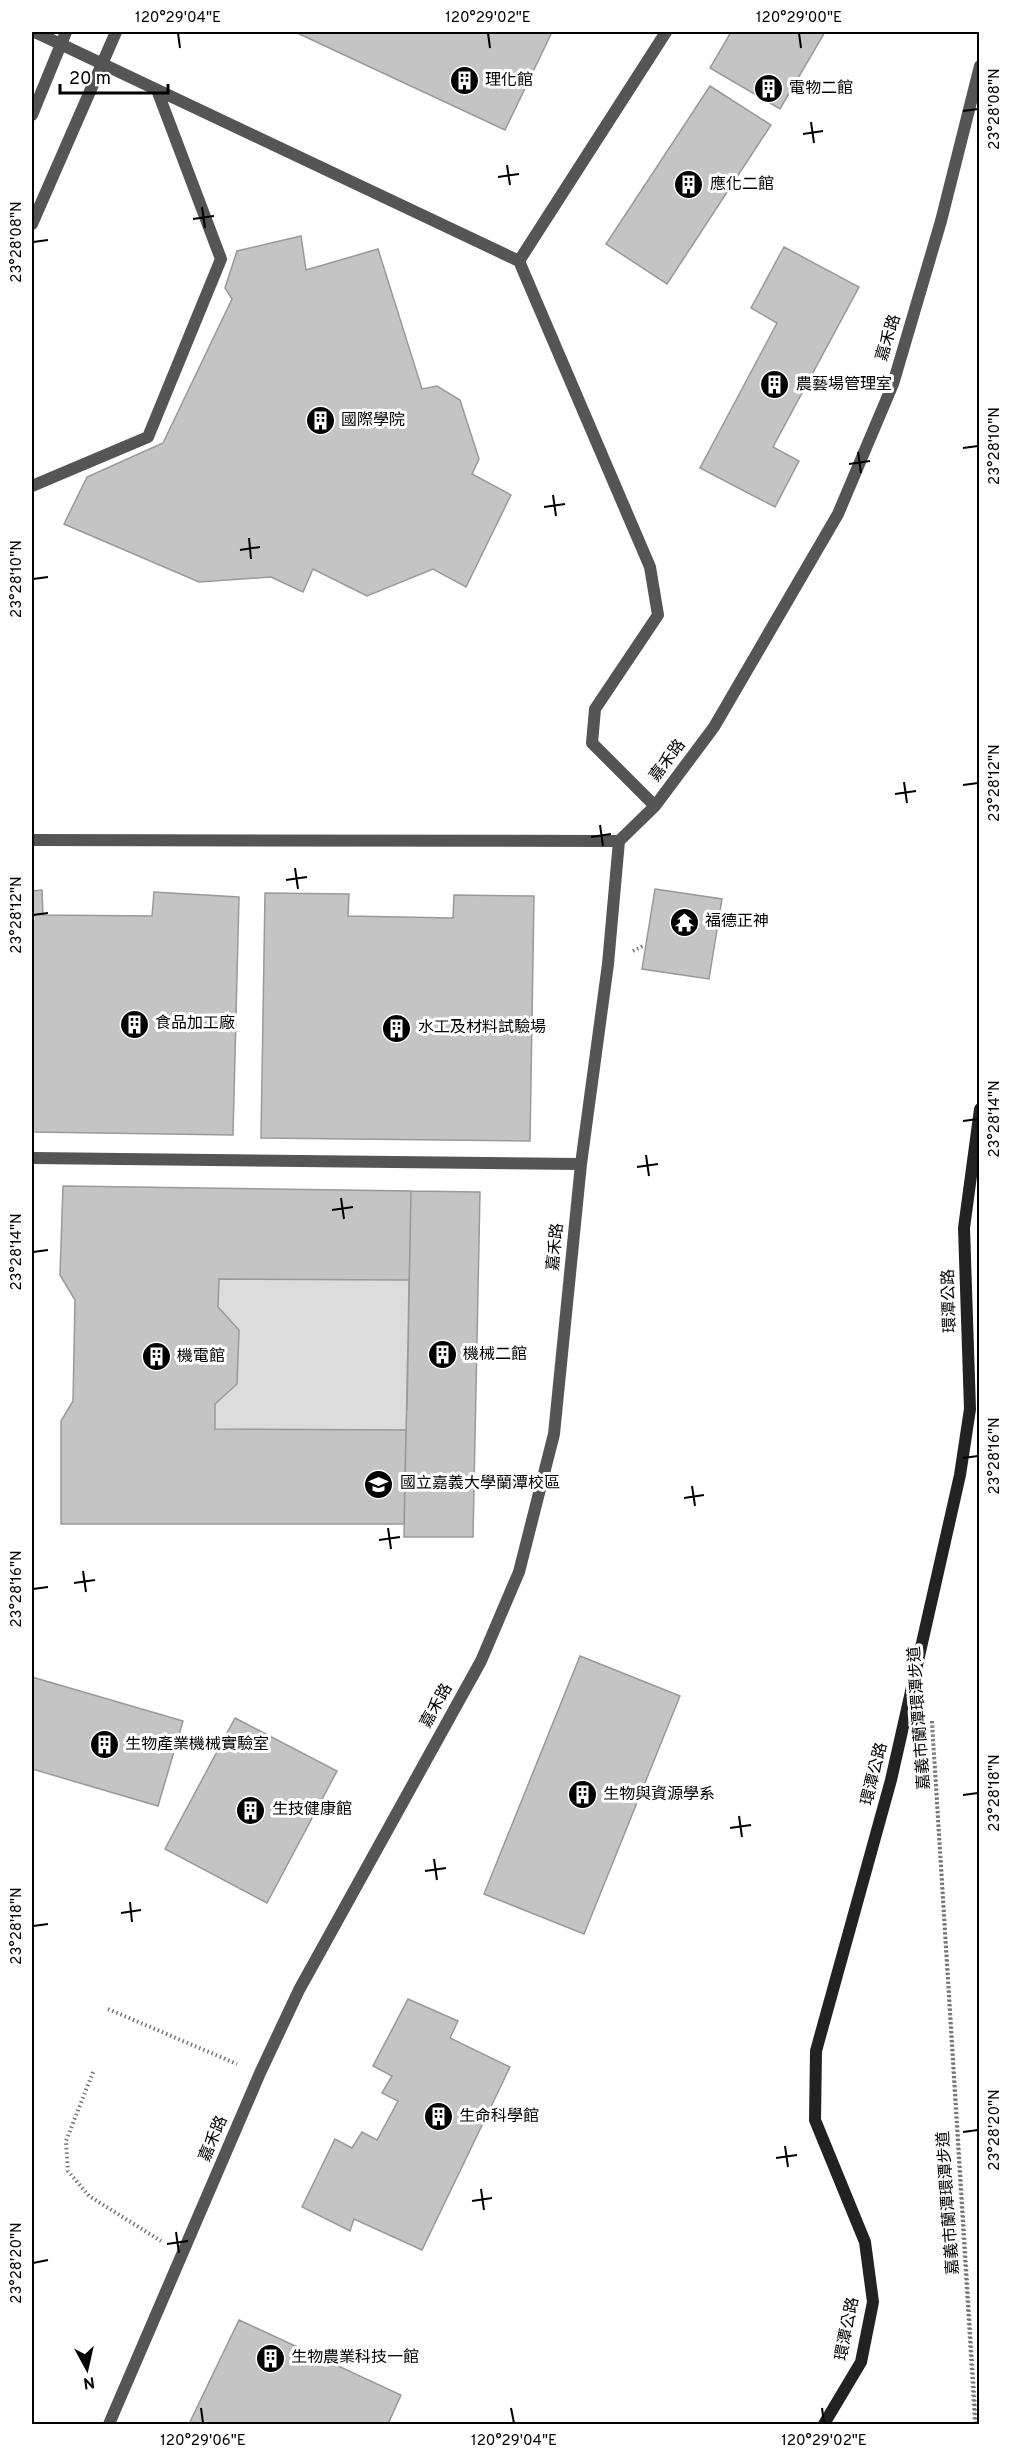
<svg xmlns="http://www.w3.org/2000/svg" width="1011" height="2456" font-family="Overpass,'Noto Sans TC',sans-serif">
<rect width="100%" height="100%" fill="#fff"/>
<path fill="#dcdcdc" d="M219 1279 409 1280 406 1430 215 1429V1404L237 1384 239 1330 218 1307Z"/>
<path fill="#c4c4c4" stroke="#999" stroke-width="1.5" d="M295 32H552L505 130Z
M731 32H825L780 109 710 68Z
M710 86 771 125 667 284 606 244Z
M301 236 306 270 378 249 422 389 437 386 460 400 479 459 472 474 511 495 466 587 433 569 367 596 313 569 303 592 271 577 199 582 64 524 87 477 163 443 232 299 225 288 237 251Z
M784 247 859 287 773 447 799 461 775 507 700 468 777 323 751 308Z
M655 889 722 899 709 979 642 969Z
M42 890 43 915 152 916 154 892 239 897 233 1135 32 1132V891Z
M265 893 349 894 348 916 453 918 454 895 534 896 530 1141 261 1138Z
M63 1186 411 1191 407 1410 409 1280 219 1279 218 1307 239 1330 237 1384 215 1404V1429L406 1430 404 1524H61V1421L73 1401 75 1300 60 1275Z
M411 1191 480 1192 473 1537H404Z
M580 1656 680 1696 584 1934 484 1894Z
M32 1677 183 1721 158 1806 32 1769Z
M235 1718 337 1771 267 1903 165 1849Z
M408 1999 458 2021 450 2038 510 2067 422 2250 354 2219 350 2231 302 2207 335 2139 352 2148 362 2132 377 2140 398 2101 382 2093 392 2076 373 2066Z
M239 2320 401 2395 388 2424H189Z"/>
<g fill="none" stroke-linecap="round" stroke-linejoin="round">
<path stroke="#777" stroke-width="4" stroke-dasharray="1.5 3" stroke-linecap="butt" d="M633 951 645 945
M932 1721 975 2424
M932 1722 976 2424
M108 2009 237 2064
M93 2072 66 2141 68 2171 89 2196 161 2241"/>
<path stroke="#555" stroke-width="12" d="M35 32 519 261 666 32
M32 115 66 32
M32 224 116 32
M519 261 650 567 658 615 595 709 592 743 655 806
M32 486 148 437 221 259 157 90
M32 840 619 841
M32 1158 581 1164
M109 2424 260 2073 299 1990 481 1661 519 1572 554 1434 581 1164 608 964 619 841 655 806 714 727 838 514 893 384 941 221 980 66"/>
<path stroke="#222" stroke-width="12" d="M824 2424 861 2362 873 2302 865 2242 815 2120 816 2051 891 1780 960 1475 970 1409 964 1228 980 1109"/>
</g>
<path fill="none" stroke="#000" stroke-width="2" d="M178 33 180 48M488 33 490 48M799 33 801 48M963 111 978 109M811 122 814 143M803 134 823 131M507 165 510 185M498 177 519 174M202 207 205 228M193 219 214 216M33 242 48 240M963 448 978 446M858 452 861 473M849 464 870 461M553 495 556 516M544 507 565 504M249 538 251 559M240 550 260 547M33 579 48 577M904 782 907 803M963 785 978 783M895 794 916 791M600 825 603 846M591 837 611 834M295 868 298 889M286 880 307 877M33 915 48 913M963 1121 978 1119M646 1155 649 1176M637 1167 658 1164M341 1198 344 1219M332 1210 353 1207M33 1252 48 1250M963 1458 978 1456M692 1486 695 1506M684 1498 704 1495M388 1528 391 1549M379 1540 400 1537M83 1571 86 1592M74 1583 95 1580M33 1589 48 1587M963 1795 978 1793M739 1816 742 1837M730 1828 751 1825M434 1859 437 1880M425 1871 446 1868M130 1902 132 1922M121 1913 141 1910M33 1926 48 1924M963 2132 978 2130M785 2146 788 2167M776 2158 797 2155M481 2189 484 2210M472 2201 492 2198M176 2232 179 2253M167 2244 188 2241M33 2263 48 2260M201 2408 203 2423M511 2408 514 2423M822 2408 824 2423"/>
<defs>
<symbol id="building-disc" viewBox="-11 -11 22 22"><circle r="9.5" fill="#000" stroke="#fff"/><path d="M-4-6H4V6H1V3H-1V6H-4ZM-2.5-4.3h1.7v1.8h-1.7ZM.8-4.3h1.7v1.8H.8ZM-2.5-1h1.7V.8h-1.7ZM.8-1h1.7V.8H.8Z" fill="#fff"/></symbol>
<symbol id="temple-disc" viewBox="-11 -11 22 22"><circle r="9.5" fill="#000" stroke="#fff"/><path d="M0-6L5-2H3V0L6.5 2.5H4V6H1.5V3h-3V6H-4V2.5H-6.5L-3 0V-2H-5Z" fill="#fff"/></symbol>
<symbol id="university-disc" viewBox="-11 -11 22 22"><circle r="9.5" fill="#000" stroke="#fff"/><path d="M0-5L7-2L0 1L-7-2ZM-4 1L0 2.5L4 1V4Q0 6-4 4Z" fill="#fff"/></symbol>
</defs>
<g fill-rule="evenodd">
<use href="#building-disc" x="448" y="64" width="33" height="33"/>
<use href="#building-disc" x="752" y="72" width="33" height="33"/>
<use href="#building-disc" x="672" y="168" width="33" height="33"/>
<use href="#building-disc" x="758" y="368" width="33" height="33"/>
<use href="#building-disc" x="304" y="404" width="33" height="33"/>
<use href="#temple-disc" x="668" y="906" width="33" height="33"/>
<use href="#building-disc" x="118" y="1008" width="33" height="33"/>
<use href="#building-disc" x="380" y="1012" width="33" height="33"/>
<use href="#building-disc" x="426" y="1338" width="33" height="33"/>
<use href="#building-disc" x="140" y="1340" width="33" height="33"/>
<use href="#university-disc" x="362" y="1468" width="33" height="33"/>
<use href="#building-disc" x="88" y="1728" width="33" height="33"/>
<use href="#building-disc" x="566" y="1778" width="33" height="33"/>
<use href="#building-disc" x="234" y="1794" width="33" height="33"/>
<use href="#building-disc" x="422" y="2100" width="33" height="33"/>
<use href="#building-disc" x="254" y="2342" width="33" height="33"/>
</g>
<g text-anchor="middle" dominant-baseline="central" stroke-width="6" stroke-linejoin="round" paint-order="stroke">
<g font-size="16" fill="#000" stroke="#fff" text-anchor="start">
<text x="485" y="81">理化館</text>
<text x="789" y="89">電物二館</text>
<text x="710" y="185">應化二館</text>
<text x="796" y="385">農藝場管理室</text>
<text x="341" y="421">國際學院</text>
<text x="705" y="922">福德正神</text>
<text x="155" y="1024">食品加工廠</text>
<text x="418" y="1028">水工及材料試驗場</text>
<text x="463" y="1355">機械二館</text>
<text x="177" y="1357">機電館</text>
<text x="400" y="1484">國立嘉義大學蘭潭校區</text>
<text x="125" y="1745">生物產業機械實驗室</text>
<text x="603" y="1795">生物與資源學系</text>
<text x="272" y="1810">生技健康館</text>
<text x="459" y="2117">生命科學館</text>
<text x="291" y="2358">生物農業科技一館</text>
</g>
<g font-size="16" fill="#000" stroke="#fff">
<text transform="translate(889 338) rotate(-73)">嘉禾路</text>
<text transform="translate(668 761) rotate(-53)">嘉禾路</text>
<text transform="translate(556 1247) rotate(-84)">嘉禾路</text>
<text transform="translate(950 1301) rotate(-92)">環潭公路</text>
<text transform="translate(437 1706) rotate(-61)">嘉禾路</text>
<text transform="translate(920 1718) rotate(-94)">嘉義市蘭潭環潭步道</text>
<text transform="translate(875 1774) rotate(-76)">環潭公路</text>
<text transform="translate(214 2139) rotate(-67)">嘉禾路</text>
<text transform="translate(949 2203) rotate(-94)">嘉義市蘭潭環潭步道</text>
<text transform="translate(848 2329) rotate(-79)">環潭公路</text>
</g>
</g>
<rect width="1011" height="2456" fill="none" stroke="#ffffff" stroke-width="66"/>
<g transform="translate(87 2369) rotate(172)" stroke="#ffffff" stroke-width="4.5" paint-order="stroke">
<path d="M0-4.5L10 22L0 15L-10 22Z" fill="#000000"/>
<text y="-9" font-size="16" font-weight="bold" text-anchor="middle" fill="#000000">N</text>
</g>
<path d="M60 84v9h108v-9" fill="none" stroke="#000000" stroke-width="3"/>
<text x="69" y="84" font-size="18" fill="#000000" stroke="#ffffff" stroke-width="4.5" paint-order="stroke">20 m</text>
<rect x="33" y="33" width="945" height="2390" fill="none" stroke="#000" stroke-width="2"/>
<g font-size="15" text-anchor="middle" fill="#000">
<text x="178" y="22">120°29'04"E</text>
<text x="488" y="22">120°29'02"E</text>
<text x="799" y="22">120°29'00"E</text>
<text transform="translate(994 109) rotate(-90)" y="5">23°28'08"N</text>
<text transform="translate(16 242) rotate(-90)" y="5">23°28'08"N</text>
<text transform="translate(994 446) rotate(-90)" y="5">23°28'10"N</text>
<text transform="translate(16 579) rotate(-90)" y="5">23°28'10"N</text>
<text transform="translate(994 783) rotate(-90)" y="5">23°28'12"N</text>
<text transform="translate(16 915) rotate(-90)" y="5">23°28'12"N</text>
<text transform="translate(994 1119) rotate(-90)" y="5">23°28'14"N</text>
<text transform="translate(16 1252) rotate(-90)" y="5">23°28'14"N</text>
<text transform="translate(994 1456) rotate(-90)" y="5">23°28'16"N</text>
<text transform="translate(16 1589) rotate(-90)" y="5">23°28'16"N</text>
<text transform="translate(994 1793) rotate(-90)" y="5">23°28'18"N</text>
<text transform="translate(16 1926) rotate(-90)" y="5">23°28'18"N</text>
<text transform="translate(994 2130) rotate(-90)" y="5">23°28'20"N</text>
<text transform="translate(16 2263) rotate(-90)" y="5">23°28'20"N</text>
<text x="203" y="2445">120°29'06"E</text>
<text x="514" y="2445">120°29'04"E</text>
<text x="824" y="2445">120°29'02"E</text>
</g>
</svg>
